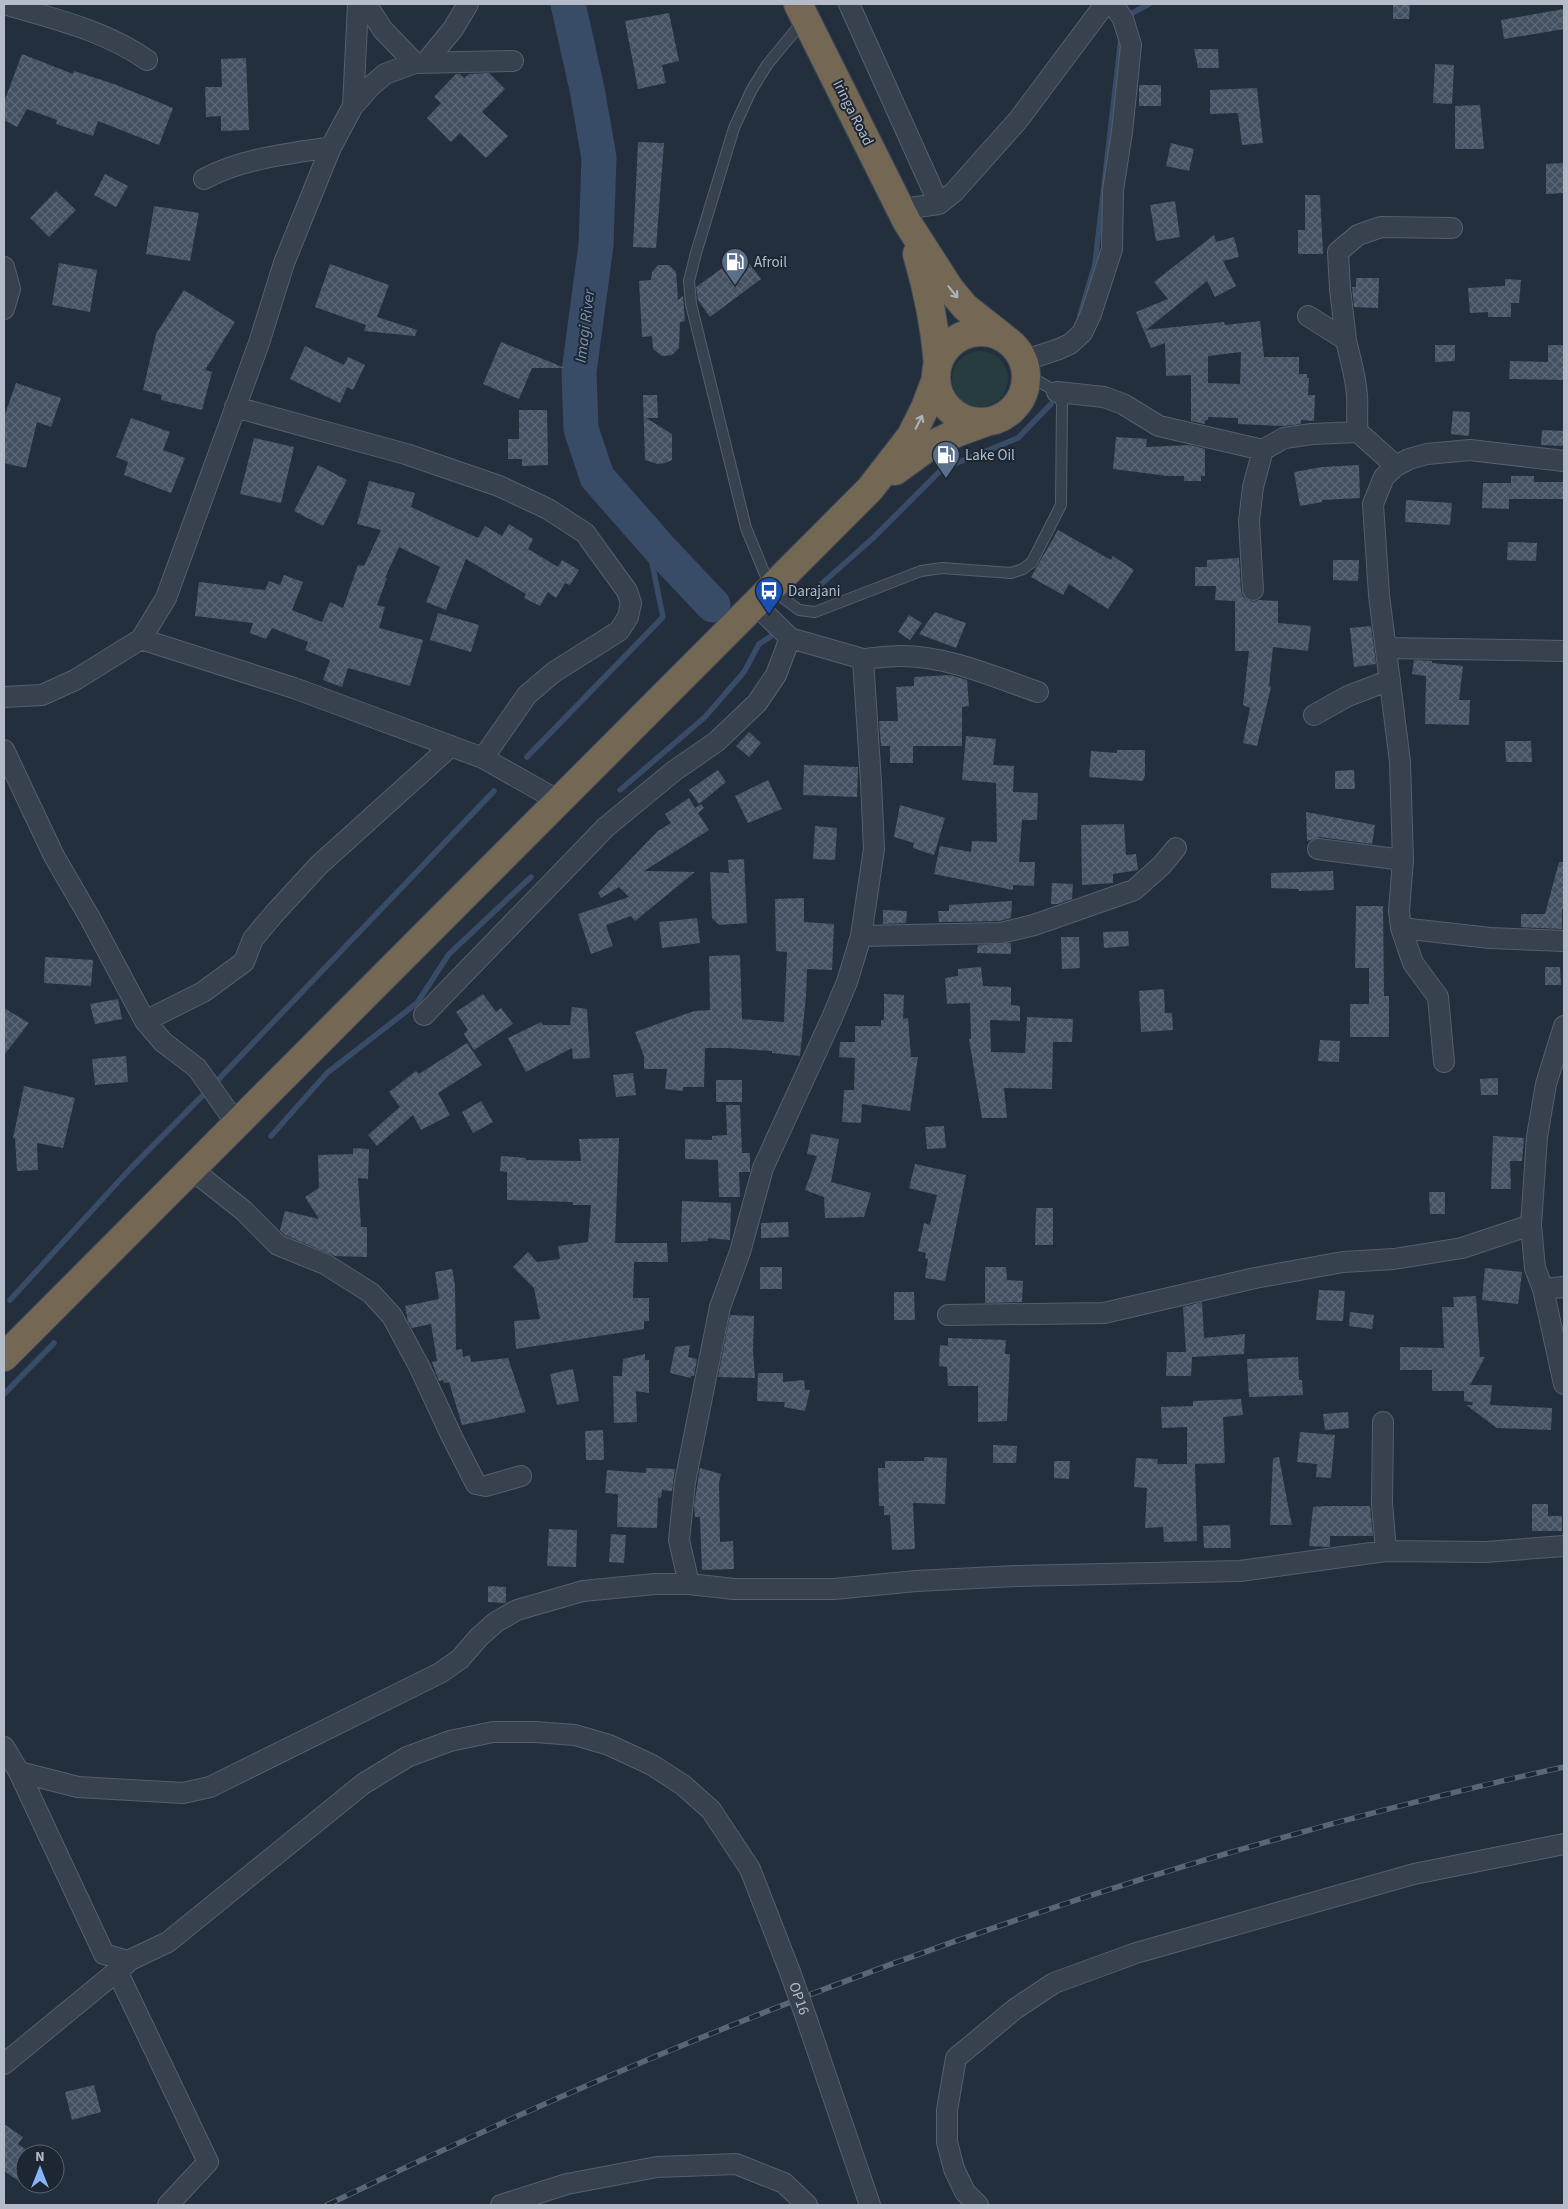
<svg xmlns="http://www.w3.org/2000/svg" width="1568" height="2209" font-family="'Source Sans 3',sans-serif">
<defs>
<pattern id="building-cross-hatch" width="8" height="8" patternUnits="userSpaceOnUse" patternTransform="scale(1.25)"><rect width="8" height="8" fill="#455162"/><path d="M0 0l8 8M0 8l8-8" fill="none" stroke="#5d6877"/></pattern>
</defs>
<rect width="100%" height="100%" fill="#242f3e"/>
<path fill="#263c3f" d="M952 379a28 28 0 1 1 56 0a28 28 0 1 1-56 0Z"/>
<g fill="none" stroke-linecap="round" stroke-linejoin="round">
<path stroke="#394c67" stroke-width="5.5" d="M1125 17 1149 4
M1080 315 1095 264 1121 38
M809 595 872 539 942 469 1018 438 1051 404
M527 757 663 617 651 558 661 550
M620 790 705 717 744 672 759 644 770 637
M214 1084 494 791
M271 1136 327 1073 417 1003 449 954 531 877
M10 1300 129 1170 207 1091
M4 1394 54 1343"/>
<path stroke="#394c67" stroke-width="35" d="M568 4 587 89 599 158 596 245 579 372 581 429 597 477 661 550 713 605"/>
</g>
<path fill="url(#building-cross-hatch)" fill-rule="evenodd" d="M1393 4H1410L1409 19H1393Z
M1564 9V29L1504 39 1501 20Z
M669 13 679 61 662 65 666 83 638 89 625 21Z
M1194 49H1218L1219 68H1198Z
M22 54 73 74 74 71 114 84 173 108 159 145 98 121 93 136 56 124 57 120 27 109 17 127 4 120V102Z
M246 58 249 130 221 131V116L206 117 205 87H222L221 59Z
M1435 64 1454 65 1452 104 1433 103Z
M489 73 505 89 482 112 508 136 486 158 460 133 451 142 427 118 441 103 434 97 456 74H460L464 78 469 74Z
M1139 85H1161V106H1139Z
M1257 88 1263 143 1242 145 1238 113 1210 114V90Z
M1480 105 1484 149H1455V106Z
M638 142 664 143 656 248 633 247Z
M1171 143 1194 149 1189 171 1166 166Z
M1564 163V193L1546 194V164Z
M105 174 128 186 116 207 94 195Z
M56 191 76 210 49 237 30 218Z
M1305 195H1320L1323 254H1298V230H1305Z
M1175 201 1180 237 1156 241 1150 205Z
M154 206 199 213 190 261 146 254Z
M1214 235 1216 242 1234 237 1239 257 1223 261 1236 286 1215 297 1207 281 1146 330 1224 322 1225 325 1260 321 1264 357H1299V374H1307V378H1309L1308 395H1315L1314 421 1301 420V424L1283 426 1238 424V418L1208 417V420H1205V424L1191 421V375L1166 376 1165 343 1151 348 1136 312 1168 299 1154 282ZM1241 352 1240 384 1208 383V356Z
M742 254 761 279 710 317 698 300 696 287Z
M59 263 97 270 90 312 52 305Z
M330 264 389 285 377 317 417 330 415 336 364 331 366 325 315 307Z
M658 265H669L676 272 678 300 683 296 685 321 680 322 679 348 672 355 662 356 653 349 652 336 642 337 639 281 651 280 652 272Z
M1356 278H1379L1378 308 1354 307 1352 287H1356Z
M1505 279 1521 280 1519 303H1511V317H1488V312L1470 313 1468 288 1505 286Z
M184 290 235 322 205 370 212 372 202 410 161 400 162 395 143 390 156 334Z
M501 342 565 368H532L519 399 483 384Z
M1435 345H1455V361L1435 362Z
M1548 345H1564V380L1509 379 1510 361 1548 362Z
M305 346 344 365 348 357 365 365 353 390 347 387 340 403 290 379Z
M16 383 61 398 51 427 37 422 26 468 4 463V417Z
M643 395H657L658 418H646L672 434V460L665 463 658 464 645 460Z
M519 410H547L548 465 522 466V459H508V439H519Z
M1453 411 1470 412 1469 436 1451 434Z
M131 418 170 432 163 450 185 458 171 493 124 475 128 462 116 457Z
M1542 430 1564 431V446L1541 445Z
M1116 437 1147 439 1146 447 1190 445 1205 449V476H1201V481H1184V476H1168L1113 469Z
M254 438 294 447 281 503 240 494Z
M318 465 347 480 323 526 294 511Z
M1359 465 1360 498 1322 500V502L1300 506 1294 472 1322 467Z
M1511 476H1534V482H1564V499H1509V509L1482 508 1483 483H1511Z
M369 481 415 493 411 507 478 538 485 526 502 536 509 524 533 539 528 549 558 567 562 560 579 570 570 585 565 583 556 598 548 592 540 606 524 598 526 594 466 559 446 610 426 602 440 567 399 547 385 578H387L377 605 385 607 379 628 423 640 410 686 348 668 342 687 323 680 330 660 305 650 308 642 272 628 266 639 250 633 253 623 195 616 199 582 265 590 269 581 280 585 284 575 303 582 292 610 322 622 330 602 343 608 358 565 364 566 381 530 357 524Z
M1406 500 1452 503 1450 525 1405 522Z
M1058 530 1111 560 1113 556 1134 570 1108 609 1069 584 1063 595 1031 577Z
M1508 542 1537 543 1536 561 1507 560Z
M1239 558 1241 591 1243 597 1253 602 1259 600 1278 601V623L1311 626 1308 651 1273 647 1269 686 1271 687 1257 746 1243 743 1250 708 1243 705 1249 651H1235V601L1215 600 1216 586H1195V567H1207V560Z
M1333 560H1359L1358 581 1333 580Z
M935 612 966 623 956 648 919 634Z
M438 613 479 625 471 652 430 640Z
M909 615 922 623 910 640 898 632Z
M1371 626 1376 664 1354 667 1350 628Z
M1414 660 1432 661V663L1463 666 1459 700H1470L1469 725 1425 724 1426 676 1412 674Z
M950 675 967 680 969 706 962 707V746H913V763H890V746H881L879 721H898L896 687 914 686V677Z
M749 732 761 743 749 757 736 746Z
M966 736 996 739 993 765 1014 766 1013 792 1038 793 1037 820H1022L1019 862H1035L1034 886 1013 885V890L934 874 940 846 971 852 972 841 997 842 996 783 962 780Z
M1505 741H1531L1532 762H1506Z
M1117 750H1145V775L1143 781 1089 777 1091 751 1117 753Z
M804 765 858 767 857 797 803 795Z
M718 770 726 782 699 804 689 790Z
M1354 770 1355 789H1335V771Z
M768 780 782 809 748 823 735 796Z
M689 798 695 808 701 804 704 808 698 813 709 830 644 871 695 872 635 921 631 916 606 925 613 946 591 954 578 914 629 897 619 887 601 898 598 893 658 831 671 823 665 814Z
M900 805 945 818 934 855 913 848 914 843 894 837Z
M1306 812 1375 825 1372 844 1320 837 1307 841Z
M1124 824 1126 855 1136 854 1138 870 1113 874V883L1082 885 1081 825Z
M815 826 837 828 835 860 813 859Z
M744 859 747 923 719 925 712 918 710 872 729 873 728 860Z
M1559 862H1564V910L1562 909V929L1521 927V914H1545Z
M1333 871 1334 890 1299 891 1298 889 1271 888V873Z
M1052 883 1073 884 1072 899 1058 904H1051Z
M804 898V922L834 924 832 970 807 969 806 996 800 1056 772 1053V1051L727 1048H705L704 1087H683V1091L665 1089 667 1069H644V1056L635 1032 694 1011 710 1010 709 956 740 955 742 1019 784 1022 787 952 776 951 775 899Z
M1012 901 1011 918 999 921 939 922 938 911H949V905Z
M1356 906H1383L1384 996H1389V1037H1350V1004H1369V968H1355Z
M883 910 907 911 906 923 883 924Z
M697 918 700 943 662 948 659 922Z
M1128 931 1129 946 1104 948 1103 932Z
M1061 937H1079L1080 968 1062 969Z
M1011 943V954L977 953 978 945Z
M45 957 93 960 91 986 44 983Z
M981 967 983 986 1011 987V1005L1020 1006V1021L990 1020 991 1052 1025 1053 1027 1017 1073 1019 1072 1042H1053L1052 1089 1004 1088 1007 1118H982L969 1039H971L970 1003 947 1004 945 978 958 976V969Z
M1545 967H1560L1561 985H1545Z
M1164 989 1165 1013H1172L1173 1030 1141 1032 1139 991Z
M483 994 496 1012 501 1008 513 1024 474 1050 464 1034 468 1030 456 1012Z
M884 994 904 995 903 1019 908 1018 911 1057H918L910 1111 862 1104 861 1123 842 1122 844 1090H854L855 1058 839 1057 840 1042H855V1026H881V1020H884Z
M118 999 122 1019 95 1024 90 1004Z
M572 1007 587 1009 590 1058 573 1059 572 1048 526 1072 508 1038 541 1022 543 1025H570Z
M4 1008 29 1023 4 1055Z
M1320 1040 1340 1041 1339 1062 1318 1061Z
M467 1043 482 1065 438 1093 450 1115 421 1130 413 1115 377 1146 368 1135 400 1107 389 1092 416 1071 419 1074Z
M126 1056 128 1082 95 1085 92 1059Z
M633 1073 636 1095 616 1097 613 1075Z
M1498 1078V1095H1481L1480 1079Z
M716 1080H742V1102H716Z
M24 1086 75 1098 63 1148 37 1143 38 1170 17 1171 15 1138H13Z
M481 1101 493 1122 473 1133 462 1112Z
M726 1105H740L742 1153H750V1172H739L740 1197H719L718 1160 685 1159V1139L712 1140V1136L727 1135Z
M944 1126 946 1148 927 1149 925 1127Z
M811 1134 839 1139 831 1182 871 1193 864 1217 825 1218 824 1197 805 1190 817 1156 807 1154Z
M1493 1136 1524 1138 1522 1161H1510L1511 1189H1491Z
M619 1138 615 1243H667L668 1262H634L633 1298H649V1321H644V1329L516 1349 514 1321 540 1319 534 1288 513 1267 528 1252 537 1262 560 1259 558 1246 588 1242 591 1205H573V1202L507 1200V1172L500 1171 501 1156 526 1158V1160L581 1161 579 1139Z
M353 1148 369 1149 368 1179 358 1178 361 1227H367V1257L335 1256 285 1235 280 1230 285 1211 319 1219 305 1197 319 1188 318 1155 353 1154Z
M915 1164 966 1175 945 1281 925 1278 928 1259 925 1258 926 1253 918 1251 924 1223 930 1225 937 1195 909 1188Z
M1429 1192H1445V1214H1430Z
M682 1201 731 1203 730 1240 708 1238V1241L681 1242Z
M1036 1208H1053V1245H1035Z
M788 1222 789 1237 761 1238V1223Z
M760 1267H782V1289H760Z
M985 1267H1006L1007 1280 1023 1281 1022 1302 985 1303Z
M1485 1268 1522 1272 1518 1304 1482 1300Z
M452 1269 455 1285 456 1350 462 1349 463 1357 470 1355 471 1362 508 1358 526 1412 462 1425 449 1382 444 1383 443 1380 439 1381 432 1362 437 1361 431 1324 412 1328 408 1321 405 1306 439 1299 435 1272Z
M1319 1290 1345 1291 1343 1321 1316 1320Z
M894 1292H914L915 1320H894Z
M1476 1296 1480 1357H1485L1470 1385H1492L1490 1405 1552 1408 1551 1430 1497 1428 1466 1405H1472L1473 1402 1464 1401V1391H1432V1370H1400V1347L1444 1348 1442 1307H1454L1453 1297Z
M1202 1302 1204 1338 1245 1334 1244 1354 1192 1357 1191 1376H1166L1167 1352H1186L1183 1307Z
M1350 1312 1374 1315 1372 1329 1349 1326Z
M730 1315 754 1316 753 1351 755 1378 718 1377Z
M948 1338 1006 1340 1005 1354H1010L1007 1421 978 1422V1386H948L947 1367 939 1366 940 1345 948 1346Z
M690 1345 688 1357 697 1359 694 1376H691V1378L670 1373 675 1347Z
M645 1354V1360H649V1393L636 1391 637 1422 614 1423 613 1376H622L623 1359Z
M1298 1357 1299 1380H1302L1303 1395 1249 1397 1247 1359Z
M573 1369 579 1401 557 1405 550 1374Z
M758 1373H783V1382L804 1380 805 1390H810L805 1411 784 1407 785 1402 757 1401Z
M1241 1399 1243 1415 1223 1417 1225 1463 1187 1464V1427L1162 1428 1161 1407 1193 1406V1401Z
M1348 1412 1349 1428 1325 1430 1323 1414Z
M603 1430 604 1460H586L585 1431Z
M1300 1432 1335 1435 1331 1478 1316 1477 1317 1464 1297 1462Z
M993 1445 1017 1446 1016 1463H993Z
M924 1457 947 1458 945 1504 913 1503 915 1549 892 1550 890 1515H884V1506H879L878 1468H885V1461H924Z
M1279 1457 1289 1511 1292 1525H1270L1273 1458Z
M1136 1458 1158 1459 1157 1464H1195L1197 1541 1164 1542 1163 1527 1145 1528 1147 1488 1134 1487Z
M1054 1461H1070L1069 1479 1054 1478Z
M646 1468 675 1469 672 1491 662 1490 661 1498 658 1497 657 1528 617 1527 618 1494 605 1493 607 1470 646 1473Z
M700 1468 721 1474 719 1483 720 1542 733 1541 734 1569 702 1570 700 1517H695L694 1506Z
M1532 1504H1548V1516H1562V1531H1532Z
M1325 1506H1370L1373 1536H1330V1547L1309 1546 1313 1507Z
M1230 1525 1231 1548H1204L1203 1526Z
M549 1529 577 1530 576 1567 547 1566Z
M611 1534 626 1535 624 1563 609 1562Z
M488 1586 506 1587V1603L488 1602Z
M94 2085 101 2112 72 2120 65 2092Z
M4 2124 23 2137 18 2144 25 2149V2185L4 2171Z"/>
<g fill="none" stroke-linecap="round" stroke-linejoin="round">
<defs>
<path id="lane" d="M803 21 767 65 751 91 734 128 696 253 689 281 691 304 746 528 771 589 799 610 815 612 921 571 942 568 1011 573 1023 569 1032 562 1061 505 1062 404 1057 392 1026 374"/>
<path id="street" d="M4 4C54 19 104 30 147 60
M366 4 383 30 415 63
M849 4 939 204
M426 62 453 29 468 4
M353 106 358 4
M204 179C243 158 288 154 331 147
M902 209 939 204 954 192 1019 119 1105 4
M4 267 10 289 4 309
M1308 316 1346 340C1350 359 1356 376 1357 396 1358 408 1356 419 1358 432L1396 466
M1346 340 1340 289 1338 252 1358 235 1381 227 1452 228
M1023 361 1059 349 1070 344 1082 333 1091 314 1112 249 1113 190 1122 132 1131 45 1123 19 1113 4
M1057 392 1104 397 1123 404 1159 426 1263 450
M235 407 406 454 499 486 548 509 585 533 627 591 631 603 628 617 619 631 554 672 527 695 483 758
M1253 590 1249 521 1253 487 1263 450 1284 438 1312 434 1358 432
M141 639 294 688 483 758 559 801
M1387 648 1564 651
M863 659C875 658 888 656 901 656 948 656 994 677 1038 692
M4 697 42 695 75 680 141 639 166 598 259 343 284 263 331 147 353 106 371 86 385 74 415 63 513 61
M1314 715 1348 696 1390 680
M4 750 54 856 90 918 145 1021 163 1042 197 1068 236 1123
M1318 849 1403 860
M1401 928 1490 938 1564 941
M861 936 1001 933 1034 925 1134 890 1162 865 1176 848
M424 1015 606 827 674 771 716 742 757 703 776 675 790 638 755 604
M145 1021 203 992 244 962 253 939 274 914 319 865 451 746
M1564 1026 1546 1084 1537 1137 1531 1225 1535 1268 1543 1289 1564 1384
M1444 1062 1438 997 1413 963 1401 928 1399 911 1403 860 1400 762 1379 595 1373 504 1384 477 1396 466 1409 459 1427 454 1470 450 1564 461
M191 1169 243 1210 278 1245 325 1264 371 1293 392 1316 419 1366 452 1437 476 1484 486 1486 521 1476
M1543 1289 1564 1287
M948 1315 1104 1313 1255 1278 1343 1262 1394 1259 1462 1248 1531 1225
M1383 1422 1382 1503 1386 1551
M689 1584 679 1540 685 1482 720 1307 740 1252 763 1168 831 1020 847 982 861 936 874 849 871 782 863 659 790 638
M4 1747 19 1772 104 1954 128 1961 168 1942 363 1784 407 1757 450 1741 493 1732H535L575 1735 609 1745 652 1765 683 1785 711 1810 750 1869 790 1972
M19 1772 78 1787 183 1793 210 1787 440 1673 460 1659 479 1637 496 1622 517 1610 583 1591 655 1584H689L734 1589H834L916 1581 1016 1576 1240 1571 1386 1551 1486 1552 1564 1546
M117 1971 208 2162 168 2205
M808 2023 870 2205
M4 2064 127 1963
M501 2205 567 2184 657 2167 736 2164 784 2183 807 2205
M978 2205 965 2192 954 2169 947 2142V2110L956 2058 1015 2009 1054 1983 1136 1953 1414 1874 1564 1844"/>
<path id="highway" d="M798 4 907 222 950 289 965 307 1008 341
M917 254C928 291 935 326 938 364
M936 377a45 45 0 1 1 90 0a45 45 0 1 1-90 0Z
M895 471 928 447 956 433 986 422
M4 1357 870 489 911 436 925 408 936 379"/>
</defs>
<use href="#lane" stroke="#565f6c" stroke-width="12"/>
<use href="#street" stroke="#565f6c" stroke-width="22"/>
<use href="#highway" stroke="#434c59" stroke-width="30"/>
<use href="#lane" stroke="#38414e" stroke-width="10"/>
<use href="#street" stroke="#38414e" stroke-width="20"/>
<use href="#highway" stroke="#746855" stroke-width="28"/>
<defs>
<path id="rail" d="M327 2205C721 2013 1136 1861 1564 1767"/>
</defs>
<use href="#rail" stroke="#5a6575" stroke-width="5.5"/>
<use href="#rail" stroke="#1d2633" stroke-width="4" stroke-dasharray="11" stroke-linecap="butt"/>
<defs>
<g id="street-bridge">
<path id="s1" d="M790 1972 808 2023"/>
</g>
</defs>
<use href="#street-bridge" stroke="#565f6c" stroke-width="22" stroke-linecap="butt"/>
<use href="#street-bridge" stroke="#38414e" stroke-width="20"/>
</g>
<defs><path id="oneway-shaft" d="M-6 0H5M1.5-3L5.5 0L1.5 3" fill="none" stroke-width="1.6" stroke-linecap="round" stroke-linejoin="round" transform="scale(1.25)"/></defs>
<g stroke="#aeb4bd">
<use href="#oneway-shaft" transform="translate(953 292) rotate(51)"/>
<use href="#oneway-shaft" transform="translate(919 422) rotate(-63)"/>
</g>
<defs>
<symbol id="fuel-pin" viewBox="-11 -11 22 30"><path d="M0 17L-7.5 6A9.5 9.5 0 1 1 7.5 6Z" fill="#5c6f8a" stroke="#1d2633"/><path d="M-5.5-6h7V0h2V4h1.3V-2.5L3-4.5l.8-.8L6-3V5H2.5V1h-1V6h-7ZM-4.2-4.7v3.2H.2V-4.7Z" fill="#fff"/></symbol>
<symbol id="bus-pin" viewBox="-11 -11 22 30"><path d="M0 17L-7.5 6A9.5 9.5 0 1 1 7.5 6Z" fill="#1a4fb4" stroke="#1d2633"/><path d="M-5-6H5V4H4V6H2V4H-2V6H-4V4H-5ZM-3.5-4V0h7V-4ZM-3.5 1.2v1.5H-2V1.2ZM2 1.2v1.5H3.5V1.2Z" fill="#fff"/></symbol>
</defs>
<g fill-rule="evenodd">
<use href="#fuel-pin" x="719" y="246" width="32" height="43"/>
<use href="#fuel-pin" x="930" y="439" width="32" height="43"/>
<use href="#bus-pin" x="753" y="575" width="32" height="43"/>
</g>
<g text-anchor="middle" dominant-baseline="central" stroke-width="4" stroke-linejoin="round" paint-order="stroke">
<g font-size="15" fill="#b4bcc9" stroke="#1d2633">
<text transform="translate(853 113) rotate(63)">Iringa Road</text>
<text stroke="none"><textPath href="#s1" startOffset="28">OP16</textPath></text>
</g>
<g font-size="15" fill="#b4bcc9" stroke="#1d2633" text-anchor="start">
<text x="754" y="262">Afroil</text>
<text x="965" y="455">Lake Oil</text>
<text x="788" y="591">Darajani</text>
</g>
<g font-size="16" font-style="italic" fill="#7c92b1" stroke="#1d2633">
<text transform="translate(585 326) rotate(-83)">Imagi River</text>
</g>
</g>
<rect width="1568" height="2209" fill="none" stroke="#b4bcc9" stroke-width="10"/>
<g transform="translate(40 2169)"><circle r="24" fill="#1d2633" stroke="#59626f"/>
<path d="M0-4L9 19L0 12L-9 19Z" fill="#8ab4f8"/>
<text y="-8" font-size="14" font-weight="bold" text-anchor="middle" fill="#b4bcc9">N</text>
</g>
</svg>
